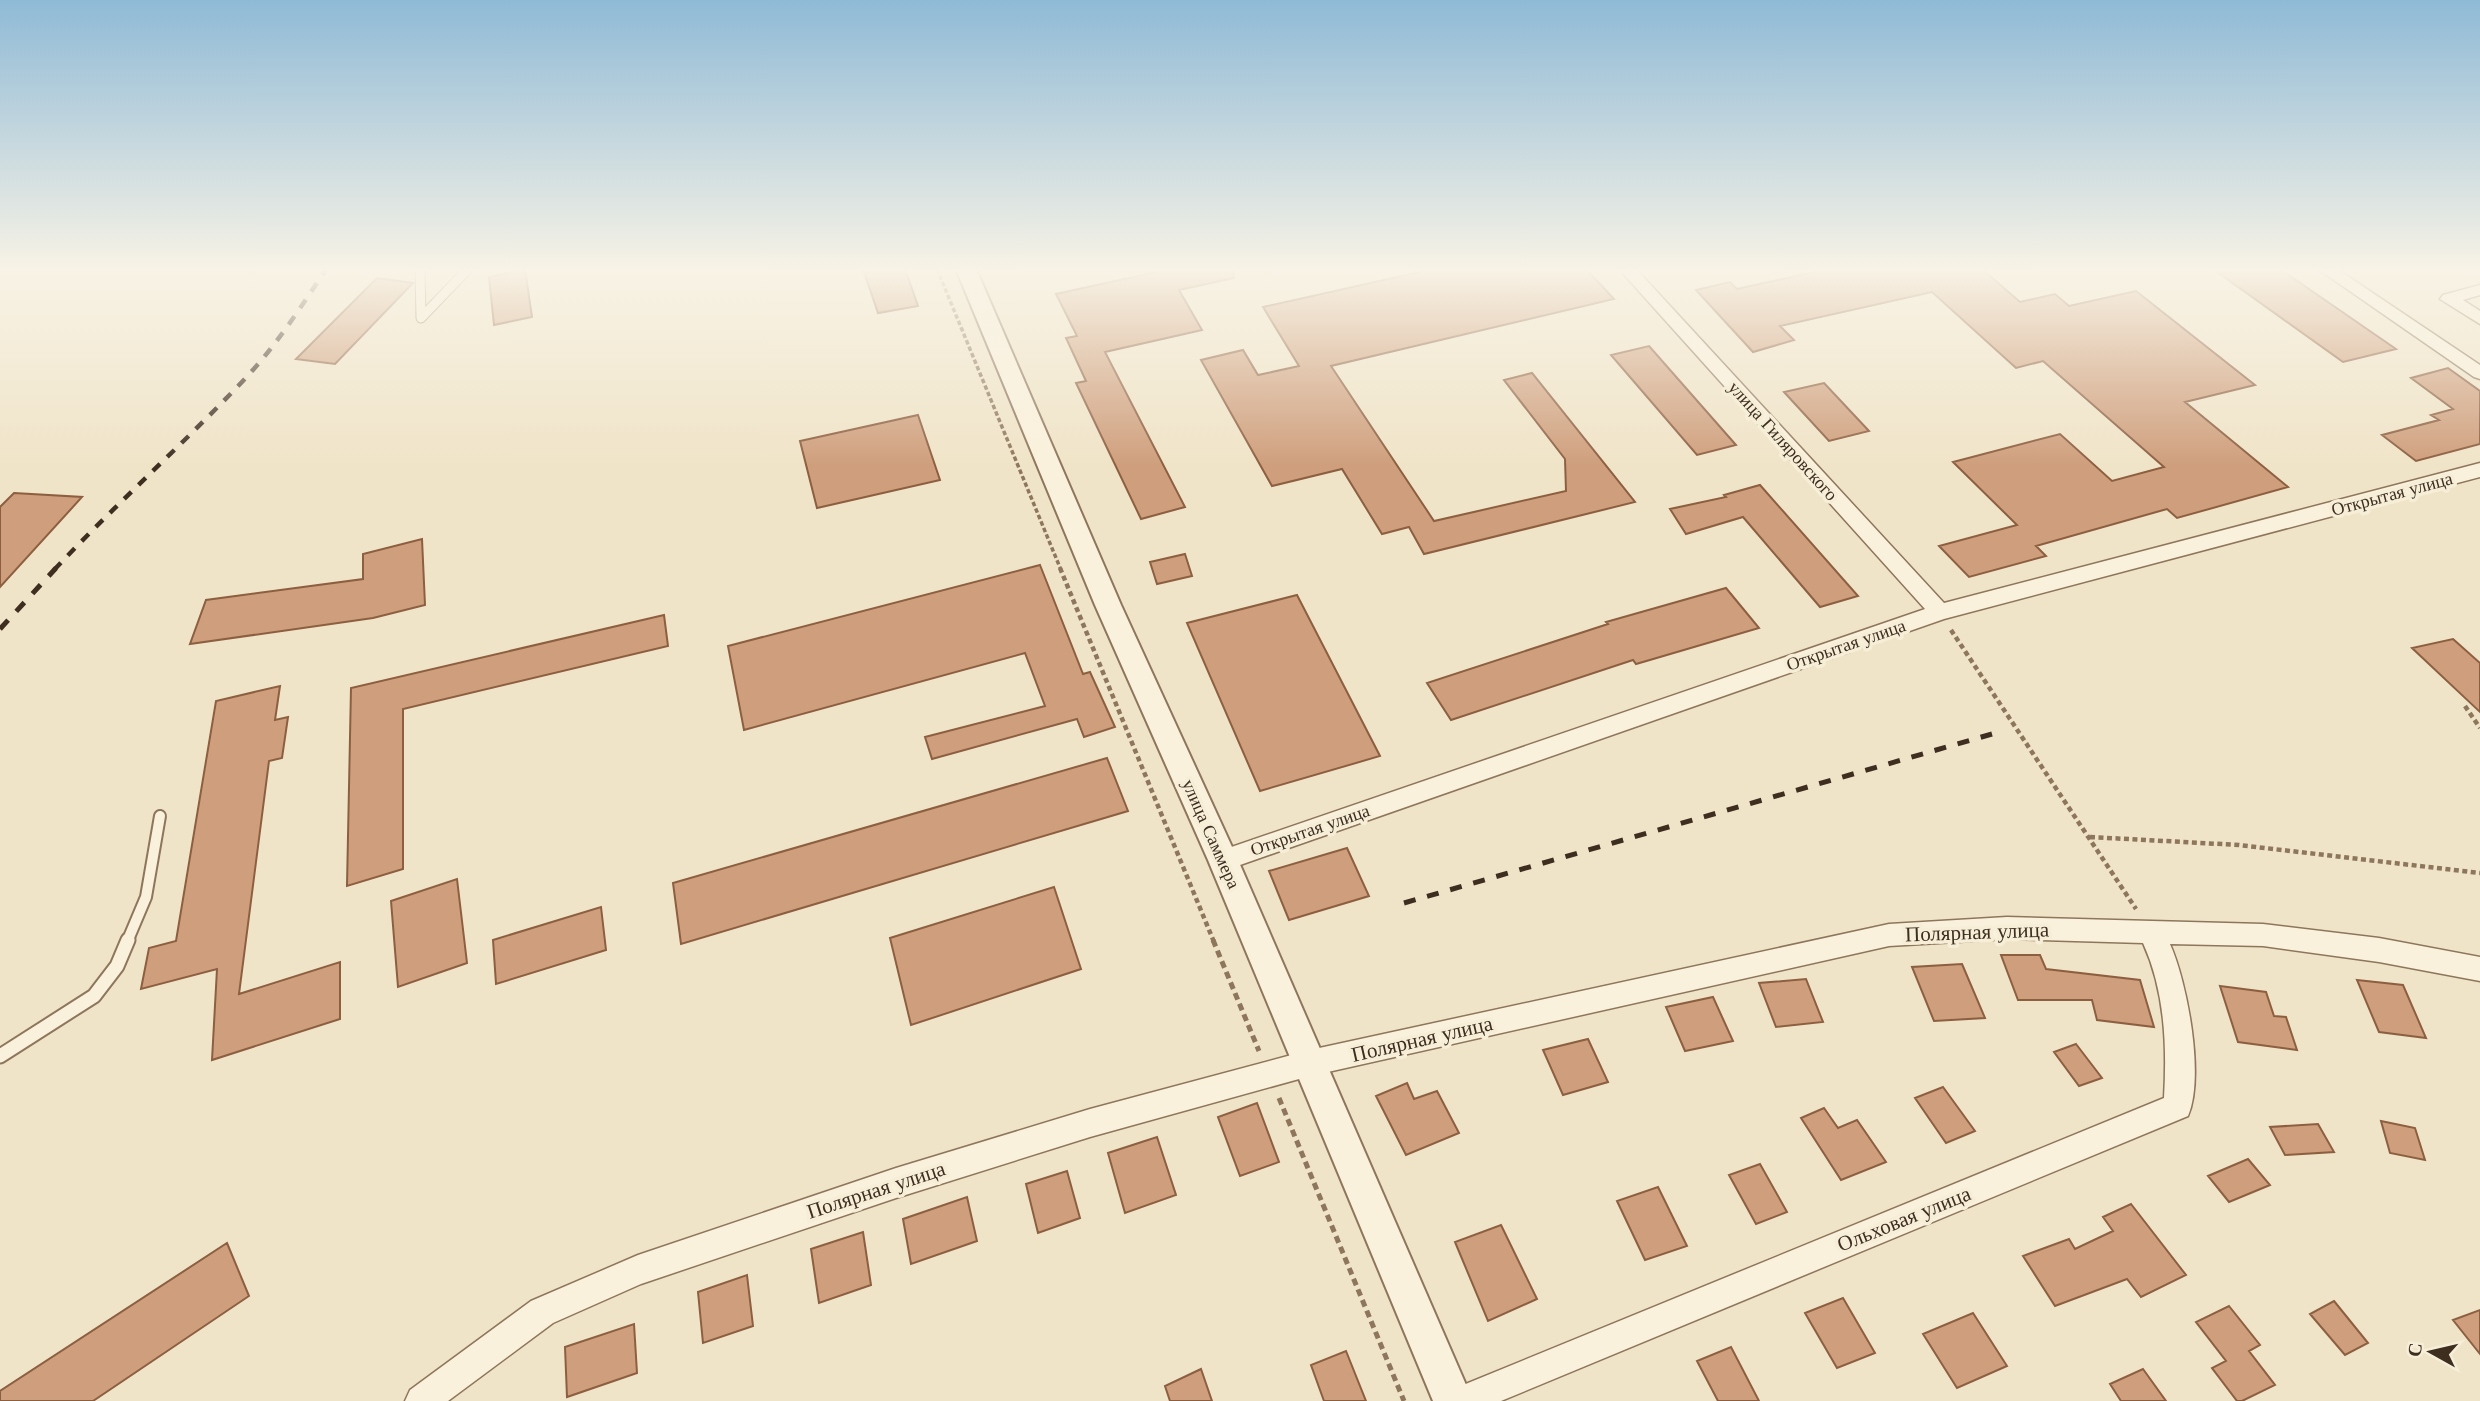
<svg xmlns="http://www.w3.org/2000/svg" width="2480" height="1401" font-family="'Libre Baskerville',serif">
<rect width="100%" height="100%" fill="#f0e4c8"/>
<path fill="#cf9f7d" stroke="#8d5f41" stroke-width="2" d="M525 269 532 317 494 325 489 277Z
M863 269H905L918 306 878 313Z
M1170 269H1233L1234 278 1179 290 1202 330 1105 352 1185 507 1141 519 1076 383 1086 381 1066 338 1077 336 1056 294Z
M1433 269H1586L1614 299 1331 366 1434 521 1566 491 1565 459 1504 380 1532 373 1635 502 1424 554 1409 527 1382 534 1342 469 1272 486 1201 360 1243 350 1258 375 1299 366 1263 307Z
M1828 269H1982L2020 302 2055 294 2069 306 2136 291 2255 385 2185 402 2288 487 2177 518 2167 509 2036 546 2046 556 1969 577 1939 546 2017 525 1953 462 2060 434 2112 481 2164 467 2043 361 2016 368 1932 292 1780 326 1794 340 1753 352 1696 290 1730 282 1737 289Z
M2213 269H2280L2396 349 2343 362Z
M377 278 413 283 335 364 296 359Z
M1649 346 1736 445 1697 455 1611 355Z
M2448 368 2480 391V444L2416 461 2382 435 2439 420 2431 415 2453 409 2411 378Z
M1824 383 1869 431 1829 441 1784 392Z
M918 415 940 480 817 508 800 441Z
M1760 485 1858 596 1820 607 1743 517 1686 534 1670 509 1726 497 1724 495Z
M14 493 82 497 0 587V507Z
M422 539 425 605 373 618 190 644 206 600 363 579V554Z
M1185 554 1192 576 1157 584 1150 562Z
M1040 565 1083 674 1090 672 1115 727 1084 737 1077 719 932 759 925 737 1045 706 1025 653 744 730 728 646Z
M1726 588 1759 628 1636 664 1633 660 1451 720 1427 683 1608 624 1606 622Z
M1297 595 1380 756 1260 791 1187 623Z
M664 615 668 646 403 709V869L347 886 351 688Z
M2453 639 2480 663V712L2412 648Z
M280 686 275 720 288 717 282 758 269 761 239 994 340 962V1019L212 1060 217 969 141 989 149 948 176 941 216 701Z
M1107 758 1128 811 681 944 673 883Z
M1347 848 1369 896 1289 920 1269 871Z
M457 879 467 963 398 987 391 901Z
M1054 887 1081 969 911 1025 890 938Z
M601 907 606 950 496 984 493 940Z
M2001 955H2040L2046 969 2140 980 2154 1027 2097 1020 2092 1000H2018Z
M1962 964 1985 1018 1934 1021 1912 967Z
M1806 979 1823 1022 1776 1027 1759 983Z
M2357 980 2403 985 2426 1038 2379 1032Z
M2220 986 2266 992 2274 1016 2286 1017 2297 1050 2238 1042Z
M1713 997 1733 1041 1685 1051 1666 1007Z
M1588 1039 1608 1082 1563 1095 1543 1050Z
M2076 1044 2102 1078 2079 1086 2054 1052Z
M1407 1083 1414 1099 1437 1091 1459 1133 1406 1155 1376 1096Z
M1943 1087 1975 1131 1946 1143 1915 1098Z
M1257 1103 1279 1162 1240 1176 1218 1117Z
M1824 1108 1838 1128 1857 1120 1886 1162 1841 1180 1801 1118Z
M2381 1121 2415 1128 2425 1160 2390 1153Z
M2318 1124 2334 1152 2285 1155 2270 1127Z
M1157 1137 1176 1195 1125 1213 1108 1153Z
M2248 1159 2270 1185 2229 1202 2208 1176Z
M1760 1164 1787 1212 1756 1224 1729 1175Z
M1067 1171 1080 1218 1038 1233 1026 1184Z
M1658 1187 1687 1246 1645 1260 1617 1201Z
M967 1197 977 1241 911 1264 903 1219Z
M2131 1204 2186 1275 2141 1297 2127 1279 2055 1306 2023 1256 2069 1239 2075 1249 2113 1231 2103 1217Z
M1501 1225 1537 1299 1488 1321 1455 1242Z
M863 1232 871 1285 819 1303 811 1249Z
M227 1243 249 1296 93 1401H0V1391Z
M747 1275 753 1326 703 1343 698 1292Z
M1843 1298 1875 1353 1837 1368 1805 1313Z
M2334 1301 2368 1343 2345 1355 2310 1314Z
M2229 1306 2260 1345 2249 1351 2275 1385 2242 1401H2237L2212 1368 2226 1361 2196 1322Z
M2480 1310V1354L2453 1320Z
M1973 1313 2007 1366 1957 1388 1923 1334Z
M634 1324 637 1373 567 1397 565 1347Z
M1731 1347 1759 1401H1718L1697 1361Z
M1346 1351 1366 1401H1324L1311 1365Z
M1201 1369 1212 1401H1170L1165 1386Z
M2143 1369 2166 1401H2121L2110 1384Z"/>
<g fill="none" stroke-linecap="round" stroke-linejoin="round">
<defs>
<path id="service-far2" d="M420 269 421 318 468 269"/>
<path id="service-far1" d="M127 942 146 897 160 816"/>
<path id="service" d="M0 1056 94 996 117 966 128 940"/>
<path id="minor" d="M1619 269H1636L1944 603 2480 463V477L1944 619 1223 871 1214 867 1211 860 1214 853 1925 609Z
M2318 269H2337L2480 365V379L2474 377Z
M2480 285V295L2463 300 2480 311V324L2440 299 2443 295Z
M2007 917 2263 924 2379 938 2480 957V981L2379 962 2263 946 2170 944C2187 982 2205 1076 2188 1116L1501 1401H1446L1451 1390 2164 1098C2167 1046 2165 991 2143 943L2007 939 1889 946 1310 1076 1090 1137 896 1198 641 1284 553 1323 448 1401H405L410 1390 531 1301 638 1255 896 1168 1090 1109 1310 1050 1889 924Z"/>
<path id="tertiary" d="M956 269H976L1121 605 1238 860 1473 1401H1433L1208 860 1095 605Z"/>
</defs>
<use href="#service-far2" stroke="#8d765c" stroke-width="11"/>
<use href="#service-far1" stroke="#8d765c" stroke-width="14"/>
<use href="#service" stroke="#8d765c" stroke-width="17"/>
<use href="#minor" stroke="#8d765c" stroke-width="3"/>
<use href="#tertiary" stroke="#8d765c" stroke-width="4"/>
<path stroke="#8d765c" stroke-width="3.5" stroke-dasharray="4.5 2.5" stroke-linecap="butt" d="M937 269 1061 570"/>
<path stroke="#8d765c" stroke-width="4.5" stroke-dasharray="5 3.5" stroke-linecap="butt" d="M1060 568 1214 942
M1951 630 2136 909
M2465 706 2480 728
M2090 837 2239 845 2480 873"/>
<path stroke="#8d765c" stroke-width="5" stroke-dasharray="7 4.5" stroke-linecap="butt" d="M1213 940 1259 1051
M1279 1098 1404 1401"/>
<use href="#service-far2" stroke="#faf1dc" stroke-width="9"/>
<use href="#service-far1" stroke="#faf1dc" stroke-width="10"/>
<use href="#service" stroke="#faf1dc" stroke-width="13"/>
<use href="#minor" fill="#faf1dc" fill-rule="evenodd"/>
<use href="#tertiary" fill="#faf1dc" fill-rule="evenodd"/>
<path stroke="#3d2e20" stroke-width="4.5" stroke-dasharray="10 10" stroke-linecap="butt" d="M54 570C114 506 179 448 240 384 273 350 300 309 326 269"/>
<path stroke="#3d2e20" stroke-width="5" stroke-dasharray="12 12" stroke-linecap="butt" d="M0 629 56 568
M1404 903 1992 734"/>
</g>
<linearGradient id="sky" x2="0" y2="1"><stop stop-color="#8fbad6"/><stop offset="0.58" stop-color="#f8f3e6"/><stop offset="1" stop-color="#f8f3e6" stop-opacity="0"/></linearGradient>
<rect width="2480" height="465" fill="url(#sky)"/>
<g text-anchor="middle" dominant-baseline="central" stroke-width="7" stroke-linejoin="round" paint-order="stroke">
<g font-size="18" fill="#3d2e20" stroke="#f7eed8">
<text transform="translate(1783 441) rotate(48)">улица Гиляровского</text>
<text transform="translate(2392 494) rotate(-15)">Открытая улица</text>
<text transform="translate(1846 645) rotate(-19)">Открытая улица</text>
<text transform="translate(1310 830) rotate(-19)">Открытая улица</text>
<text transform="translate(1211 834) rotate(66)">улица Саммера</text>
</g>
<g font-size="21" fill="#3d2e20" stroke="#f7eed8">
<text transform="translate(1977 932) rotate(-2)">Полярная улица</text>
<text transform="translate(1422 1039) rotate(-13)">Полярная улица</text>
<text transform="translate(876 1190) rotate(-18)">Полярная улица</text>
<text transform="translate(1904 1219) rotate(-22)">Ольховая улица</text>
</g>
</g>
<g transform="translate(2431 1352) rotate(278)" stroke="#f7eed8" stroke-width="5" paint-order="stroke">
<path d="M0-5L12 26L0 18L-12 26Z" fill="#3d2e20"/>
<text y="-10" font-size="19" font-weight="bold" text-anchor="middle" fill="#3d2e20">С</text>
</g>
</svg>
